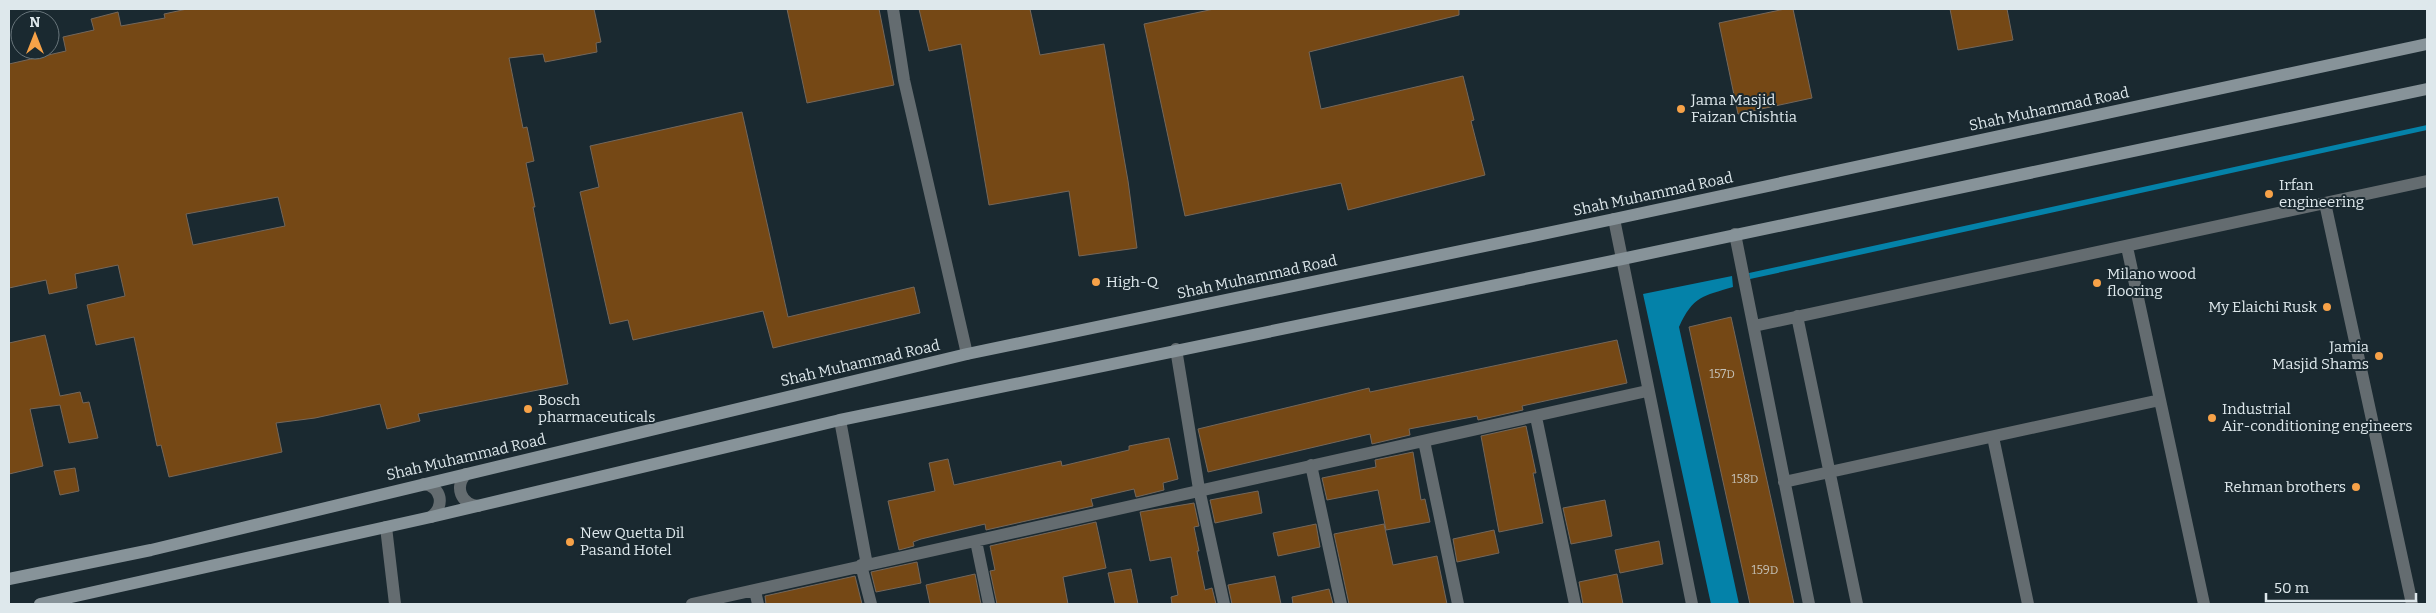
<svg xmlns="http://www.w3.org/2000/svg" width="2436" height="613" font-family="Bitter,serif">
<rect width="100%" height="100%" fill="#1a2930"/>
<path fill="#0482a9" d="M2427 125V130L1750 279 1749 273Z
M1732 276 1733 287C1703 296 1693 296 1679 327L1739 604H1711L1643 294Z"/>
<path fill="#754815" stroke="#74675b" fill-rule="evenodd" d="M187 9H594L601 42 596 43 597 52 545 62 543 54 509 58 523 128 527 127 534 161 526 163 535 207H533L568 384 418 414 420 421 387 429 380 404 315 418 276 423 282 452 169 477 161 445 157 446 134 337 96 345 87 305 125 296 118 265 75 274 77 288 49 294 46 280 9 288V64L66 51 63 37 94 30 91 19 118 12 121 26 165 18 164 14ZM278 197 285 226 193 245 186 214Z
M787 9H879L894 85 807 103Z
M919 9H1030L1040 55 1104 44 1128 181 1137 248 1079 256 1069 191 989 205 961 44 929 51Z
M1214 9H1459V15L1309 52 1321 109 1463 76 1474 120 1471 121 1485 175 1348 210 1341 183 1185 216 1144 24Z
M1785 9H1793L1812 98 1738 114 1719 23Z
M1950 9H2007L2013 40 1958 50Z
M742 112 788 317 914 287 920 313 773 348 763 311 633 340 628 320 610 324 580 192 599 187 590 146Z
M1731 317 1777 526 1794 604H1750L1689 327Z
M45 335 60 396 80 392 83 403 89 402 98 438 69 443 60 405 30 409 43 466 9 474V343Z
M1617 340 1627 383 1522 406 1523 410 1478 420 1477 416 1409 429 1410 435 1372 444 1370 434 1208 472 1198 429 1369 388 1370 392Z
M1526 426 1536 473H1533L1543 523 1499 532 1481 436Z
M1169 438 1178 479 1163 483 1164 490 1136 497 1134 489 1091 499 1093 506 986 530 985 524 921 539 913 542 914 546 899 550 888 501 935 491 929 463 948 459 954 485 1061 461 1062 466 1129 450V446Z
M1413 452 1421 500 1425 499 1430 522 1386 530 1378 490 1327 500 1322 478 1376 467 1375 460Z
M75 468 79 491 60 495 54 471Z
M1258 491 1262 513 1215 523 1210 500Z
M1605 500 1612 536 1571 544 1563 508Z
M1194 503 1199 526 1194 527 1199 551H1197L1205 590 1212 588 1216 604H1172L1171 597 1178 595 1171 557 1150 561 1140 512Z
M1096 522 1106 568 1063 577 1068 604H997L990 571 995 570 990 546Z
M1316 524 1320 547 1278 556 1273 533Z
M1384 524 1393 565 1437 556 1447 604H1349L1334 534Z
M1494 530 1499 553 1457 562 1453 539Z
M1659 541 1663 564 1620 573 1615 550Z
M917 562 921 583 876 592 871 572Z
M1131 569 1138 604H1115L1108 573Z
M975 574 981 604H930L926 585Z
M1617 574 1623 604H1583L1579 582Z
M855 576 862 604H766L765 596Z
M1275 576 1281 604H1232L1228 585Z
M1329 589 1333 604H1293L1292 597Z"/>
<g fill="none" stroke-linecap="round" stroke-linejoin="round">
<path stroke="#646c70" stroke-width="12" d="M893 9 904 80 967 354
M2325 203 2412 604
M1614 219 1692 604
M1735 234 1809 604
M2127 247 2204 604
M1797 316 1857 604
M1754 326 2427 181
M1176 349 1199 489 1224 604
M1536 417 1575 604
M840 420 867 565
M1993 437 2028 604
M1424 441 1458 604
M1311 465 1341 604
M1784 482 2160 400
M386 527 395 604
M976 541 989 604
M861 565 871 604
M755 591 758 604
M692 604 1647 391"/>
<path stroke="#646c70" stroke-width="12" d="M466 474C454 487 461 504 478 506
M424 484C442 487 445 506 431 517"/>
<path stroke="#879399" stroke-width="12" d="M9 579 151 550 967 354 1614 219 2427 44
M40 604 431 517 840 420 1622 259 2427 89"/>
</g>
<g fill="#f7a248" stroke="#1a2930" stroke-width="2">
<circle cx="1681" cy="109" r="5"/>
<circle cx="2269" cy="194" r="5"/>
<circle cx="1096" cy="282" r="5"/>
<circle cx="2097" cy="283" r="5"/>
<circle cx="2327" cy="307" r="5"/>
<circle cx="2379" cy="356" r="5"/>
<circle cx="528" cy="409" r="5"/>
<circle cx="2212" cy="418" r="5"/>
<circle cx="2356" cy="487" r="5"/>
<circle cx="570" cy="542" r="5"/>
</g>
<g text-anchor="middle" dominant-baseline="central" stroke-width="4" stroke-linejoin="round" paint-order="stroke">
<g font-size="12" fill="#c4c0b6">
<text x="1722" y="374">157D</text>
<text x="1745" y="479">158D</text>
<text x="1765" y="570">159D</text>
</g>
<g font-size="15" fill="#dee8ec" stroke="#1a2930" text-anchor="start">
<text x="1691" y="100">Jama Masjid<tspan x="1691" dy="17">Faizan Chishtia</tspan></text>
<text x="2279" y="185">Irfan<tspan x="2279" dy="17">engineering</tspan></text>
<text x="2107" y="274">Milano wood<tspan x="2107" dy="17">flooring</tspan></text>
<text x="1106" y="282">High-Q</text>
<text x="2317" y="307" text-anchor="end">My Elaichi Rusk</text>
<text x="2369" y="347" text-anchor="end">Jamia<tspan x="2369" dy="17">Masjid Shams</tspan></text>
<text x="538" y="400">Bosch<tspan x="538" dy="17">pharmaceuticals</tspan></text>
<text x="2222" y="409">Industrial<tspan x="2222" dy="17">Air-conditioning engineers</tspan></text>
<text x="2346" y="487" text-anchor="end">Rehman brothers</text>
<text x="580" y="533">New Quetta Dil<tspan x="580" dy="17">Pasand Hotel</tspan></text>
</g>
<g font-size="15" fill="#dee8ec" stroke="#1a2930">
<text transform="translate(2049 109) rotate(-12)">Shah Muhammad Road</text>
<text transform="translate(1653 194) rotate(-12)">Shah Muhammad Road</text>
<text transform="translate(1257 277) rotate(-12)">Shah Muhammad Road</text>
<text transform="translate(860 363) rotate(-13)">Shah Muhammad Road</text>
<text transform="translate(466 457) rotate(-13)">Shah Muhammad Road</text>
</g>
</g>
<rect width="2436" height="613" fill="none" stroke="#dee8ec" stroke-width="20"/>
<g transform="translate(35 35)"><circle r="24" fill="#1a2930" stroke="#68757b"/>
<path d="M0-4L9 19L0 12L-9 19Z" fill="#f7a248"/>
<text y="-8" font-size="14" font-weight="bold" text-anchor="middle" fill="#dee8ec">N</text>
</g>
<path d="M2266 593v8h150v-8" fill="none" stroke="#dee8ec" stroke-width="2.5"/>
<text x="2274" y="593" font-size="15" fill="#dee8ec" stroke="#1a2930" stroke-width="4" paint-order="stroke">50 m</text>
</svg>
